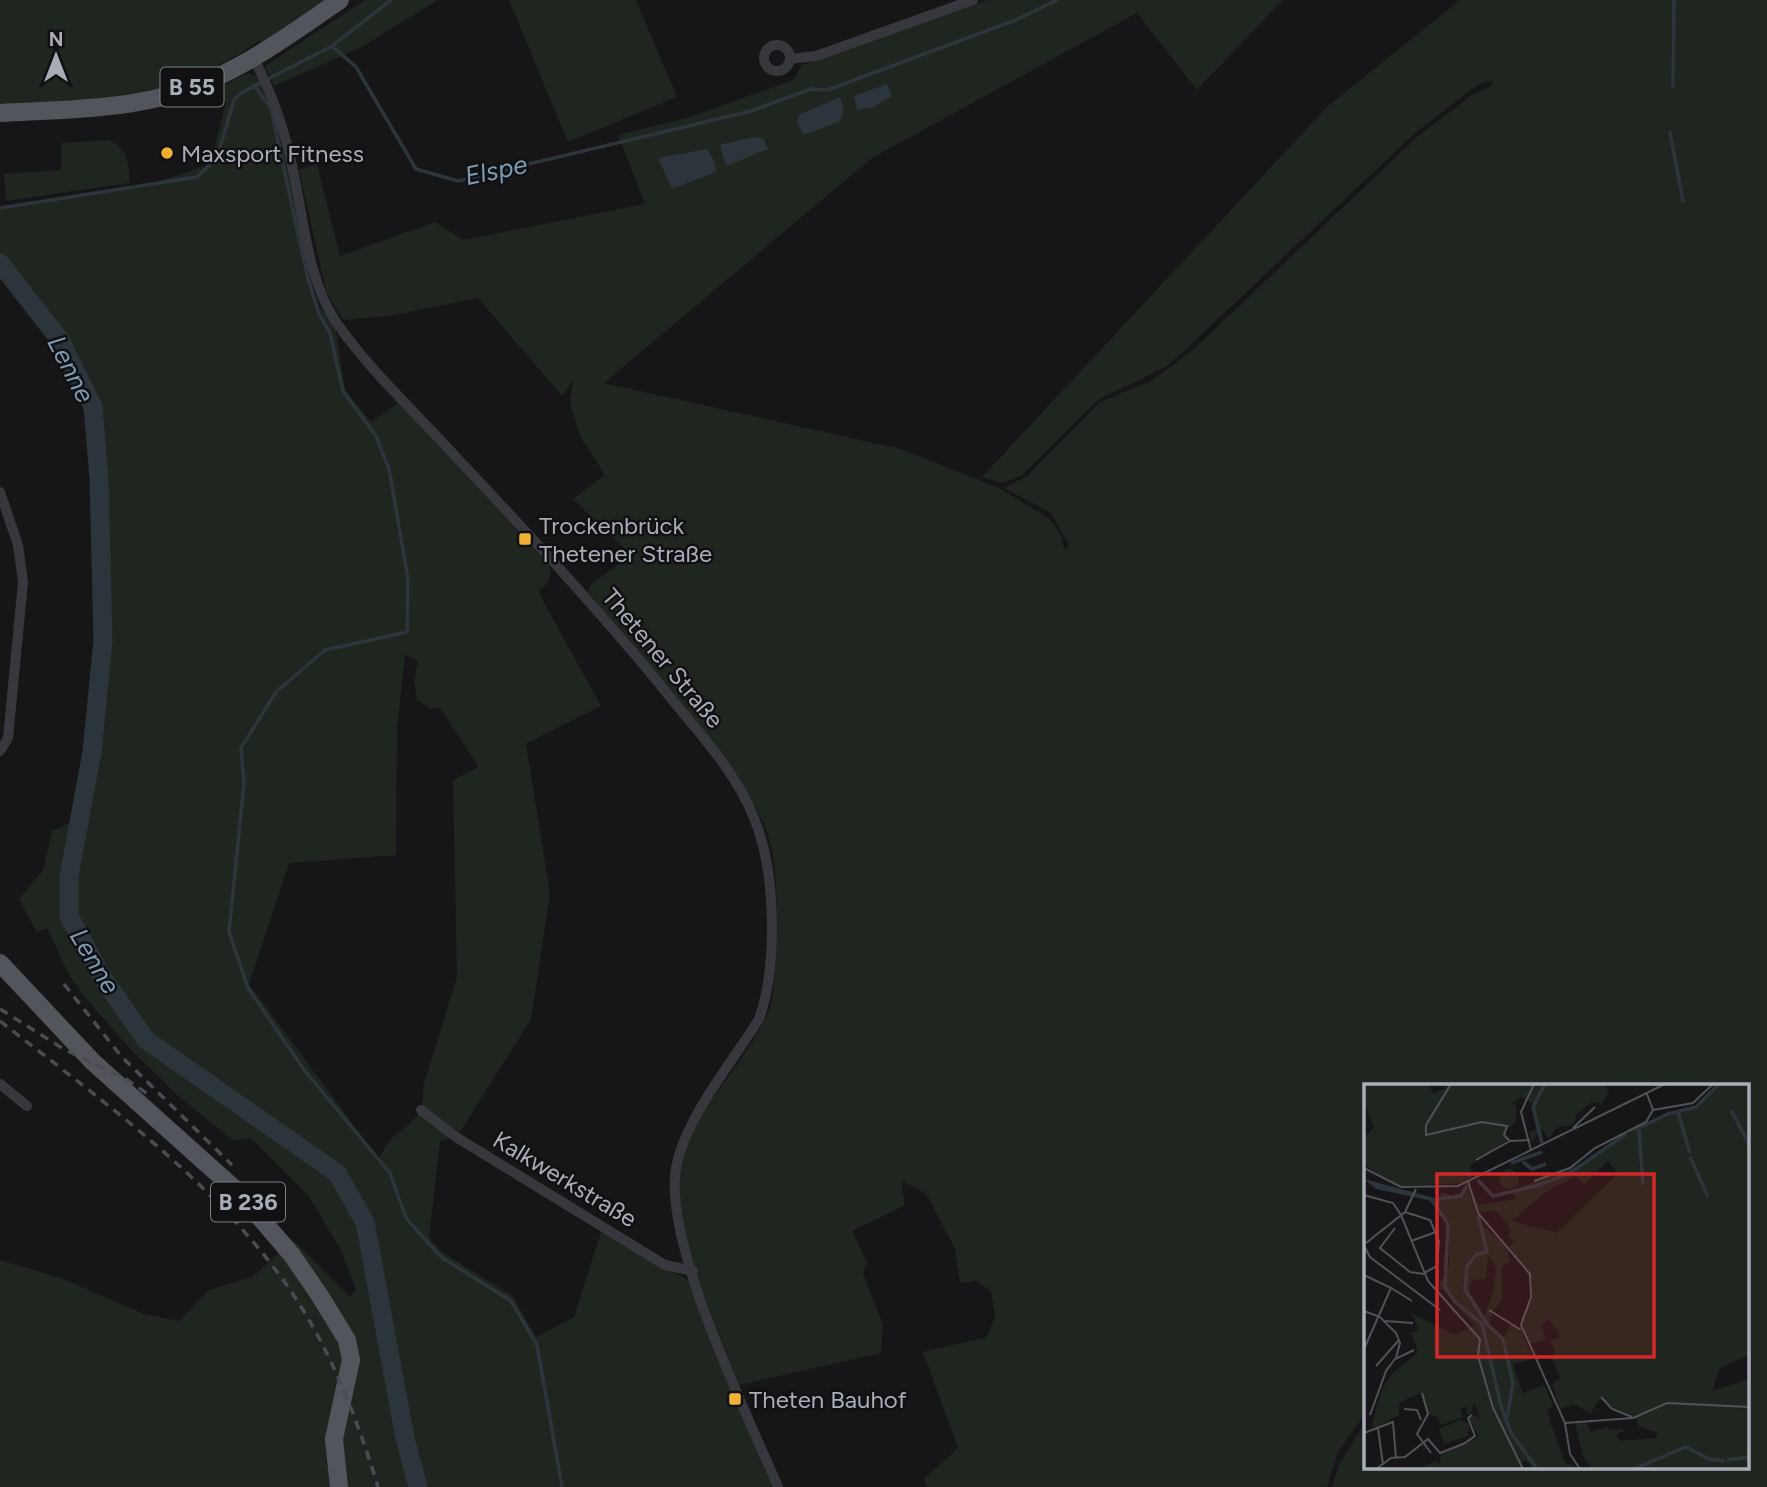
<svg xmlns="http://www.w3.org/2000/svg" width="1767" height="1487" font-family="Figtree,sans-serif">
<rect width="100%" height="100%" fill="#161618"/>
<path fill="#1e261f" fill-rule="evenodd" d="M0 0H324L262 42 260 40C176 101 99 99 0 105Z
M365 0H438L360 48 274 86 265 66Z
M509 0H636L677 97 568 142Z
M988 0H1283L1197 90 1137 13 872 158 604 383 901 449 999 488 1050 519 1060 533 1065 551 1069 545 1051 513 1004 488 1027 476 1100 402 1151 381 1193 350 1418 136 1472 95 1491 86 1493 80 1477 85 1415 133 1169 365 1098 400 1021 476 1002 483 982 477 1328 106 1460 0H1767V1487H1332L1339 1465 1366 1421V1468H1748V1086H1366V1412L1338 1452 1327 1487H927L924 1479 958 1448 923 1352 987 1337 995 1317 991 1291 976 1281 960 1283 955 1249 926 1194 901 1180 905 1205 852 1231 867 1262 863 1274 883 1325 881 1353 739 1385C717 1327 672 1232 680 1170 687 1121 731 1079 755 1037 761 1027 769 1014 771 1003 779 961 781 868 766 829 761 817 754 806 749 795L588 592 590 585 631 555 573 499 605 475 580 436 570 403 573 380 562 396 478 298 389 316 343 320 326 291 299 170 317 164 340 256 435 222 464 240 645 204 618 135 690 117 793 80 802 65Z
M247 73 256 76C289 140 297 218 313 288L319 305 336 331 345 390 371 422 400 402 548 564C554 574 549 584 539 590L541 597 601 706 526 744 550 894 531 1019 458 1135 440 1141 429 1238 445 1254 513 1296 536 1337 574 1317 602 1229 691 1282 712 1346 772 1487H0V1260L61 1278 144 1314 179 1321 209 1290 252 1277 293 1240 350 1297 356 1290 341 1250 308 1195 251 1138 234 1141 177 1095 133 1052 82 994 68 973 47 928 37 932 19 899 43 870 52 831 81 818 89 804 100 749 95 415 71 365 0 266V209L153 183 205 166 212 158 226 103 216 89ZM405 655 418 661 414 682 417 700 431 709 440 708 479 767 453 780 457 977 423 1087C424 1120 413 1119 392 1138 386 1144 383 1152 378 1158L249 984 289 863 396 855 397 728Z
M108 140C129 149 128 162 130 183L6 201 4 174 61 170V143Z"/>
<path fill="#2c353c" d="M887 84 892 96 874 107 857 110 854 96Z
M840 97 844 110 839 122 803 135 797 121 799 115Z
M754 137 763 138 768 149 726 166 720 145Z
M707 149 715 163 716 172 672 189 658 158Z"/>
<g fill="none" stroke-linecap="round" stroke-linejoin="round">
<path stroke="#2c353c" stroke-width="3.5" d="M332 46 391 0
M254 85 271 109 308 279 319 314 330 333 343 391 376 436 389 469 408 579 407 632 325 650 276 692 241 748 244 783 229 932 248 988 305 1071 390 1173 406 1218 441 1257 511 1301 537 1345 562 1487
M1673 86 1674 0
M1670 132 1683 201
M0 208 197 177 214 161 220 148 234 100 241 93 332 46 356 67 416 169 458 181 751 111 811 89 827 90 1016 20 1057 0"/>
<path stroke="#2c353c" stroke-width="19" d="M0 263 60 340 93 407 99 478 103 640 92 752 69 876V916L102 977 146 1040 337 1173 365 1222 405 1438 418 1487"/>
<path stroke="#37383d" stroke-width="10" d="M764 58a13 13 0 1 1 26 0a13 13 0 1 1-26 0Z
M253 57C273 95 286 133 294 175 304 222 308 280 336 322 370 371 417 414 457 458 529 534 600 611 666 692 697 731 735 770 754 818 776 871 778 965 759 1019 732 1063 685 1118 676 1168 663 1243 747 1414 778 1487
M790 59 816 56 973 0
M0 492 18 545 23 582 8 738 0 751
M0 1084 27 1106
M421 1110 456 1137 665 1265 693 1271"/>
<path stroke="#53555c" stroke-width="18" d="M0 113C55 110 113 110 166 96 230 79 287 37 340 0
M0 963 93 1062 237 1191 292 1255 320 1296 347 1340 351 1360 334 1439 339 1487"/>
<path stroke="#4a4c52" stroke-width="3.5" stroke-dasharray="9 7" stroke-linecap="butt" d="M64 984 121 1056 232 1165
M0 1009 62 1048 126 1079 152 1097
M0 1021C102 1101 210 1177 286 1284 329 1345 356 1415 378 1487"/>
</g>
<g fill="#f2b134" stroke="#111113" stroke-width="2.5">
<circle cx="167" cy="153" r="7"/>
<rect x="518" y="532" width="14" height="14" rx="3.5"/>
<rect x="728" y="1392" width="14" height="14" rx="3.5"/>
</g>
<g text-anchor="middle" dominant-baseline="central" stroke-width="5" stroke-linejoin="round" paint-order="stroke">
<g fill="#111113" stroke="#7b7e86" stroke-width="2">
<rect x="160.5" y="67.5" width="63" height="39" rx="5"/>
<rect x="211" y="1182.5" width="74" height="39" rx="5"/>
</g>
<g font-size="23" font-weight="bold" fill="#a8adb8">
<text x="192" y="87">B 55</text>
<text x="248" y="1202">B 236</text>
</g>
<g font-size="24" fill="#a8adb8" stroke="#111113" text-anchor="start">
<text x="181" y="153">Maxsport Fitness</text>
<text x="539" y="525">Trockenbrück<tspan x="539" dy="28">Thetener Straße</tspan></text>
<text x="749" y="1399">Theten Bauhof</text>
</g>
<g font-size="24" fill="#a8adb8" stroke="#111113">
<text transform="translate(663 658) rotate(50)">Thetener Straße</text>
<text transform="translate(565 1179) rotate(31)">Kalkwerkstraße</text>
</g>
<g font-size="26" font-style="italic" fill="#7f9bb3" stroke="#111113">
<text transform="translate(496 170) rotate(-12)">Elspe</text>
<text transform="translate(71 369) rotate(63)">Lenne</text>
<text transform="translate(95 961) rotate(59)">Lenne</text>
</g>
</g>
<g transform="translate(1364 1084)">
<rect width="385" height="385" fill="#161618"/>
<path d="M0 0H63L70 10 87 0H240L245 8 236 22 234 18 226 19 213 30 210 40 192 44 185 55 178 45 168 58 165 48 172 46 170 20 157 13 148 20 152 22V38L140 49 144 56 105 82 110 89 117 87 98 99 36 102 0 81V54L10 44 0 19ZM355 0H385V271L356 284 348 307 385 295V322L370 325 385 323V385H228L219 372 211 339 222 338 227 348 244 342 245 346 262 345 252 351 256 357 292 354 294 349 275 343 272 334 253 328 237 313 227 329 210 320 196 325 189 302 182 306 190 322 183 326 188 343 201 378 215 385H170L162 376 155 380 157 385H56L71 377 75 381 77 370 115 353 105 334 111 331 117 336 110 318 107 330 103 331V322L96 325 99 333 77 341 74 334 63 329 57 309 35 319V331L10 345 8 339 19 303 29 289 54 268 47 248H53V241L47 229 91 251 109 242 117 249 75 201 85 182V141L68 116 80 108 89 113 98 110 103 99 115 138 141 161 147 177 138 182V215L127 230 126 242 139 254 147 241 158 248 169 275 149 280 159 309 180 301 182 305 196 294 187 272 191 268 186 256 194 254 195 249 184 235 178 241 181 256 164 260 157 234 166 217 168 197 145 163 150 158 143 151 147 148 143 139 132 127 115 129 110 111 115 121 152 115 149 106 219 80 272 43 334 22ZM244 77 254 89 193 149 148 137 180 109 212 92 220 101ZM124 171 132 184 129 210 120 232 104 211 108 196 122 195ZM135 95a10 10 0 1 1 20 0a10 10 0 1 1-20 0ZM96 336 105 340 104 352 80 360 75 345Z" fill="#1e261f" fill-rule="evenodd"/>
<path d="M0 95 74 115 69 117 73 123 64 116 12 105Z" fill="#2c353c"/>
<path fill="none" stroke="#2c353c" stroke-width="3.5" d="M367 26 385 60M314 28 326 69M270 46 304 30 332 23 355 0M275 46 279 101M178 59 169 23 181 0M326 73 344 113M159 78 168 85 182 80M147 79 178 68M114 96 129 112 175 101 206 89 262 50M73 115 97 112 103 101M70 119 84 140 81 203 91 218 118 240 137 322 147 349 173 385M114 131 123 168 113 170 103 182 101 205 123 240 139 255 149 299 143 334M363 376 385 373M270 385 322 363 345 375 361 377"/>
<path fill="none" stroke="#505258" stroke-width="2" d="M87 0 62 41V51L118 38 143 42 140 51 145 56M289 26 329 19 349 0M209 44 231 23M145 57 166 56M167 66 157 28 170 0M112 76 146 57M0 84 37 103 94 102 301 0M104 97 114 129 166 190 167 213 157 241 201 339 206 370 216 385M170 97 206 84 231 64 282 38 289 26 283 10M0 111 29 119 37 131M41 128 66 136 75 157 73 182 60 189M37 131 64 197 116 255 114 272 129 324 159 385M31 144 16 164 46 188 60 190M47 157 72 148M2 159 41 128 52 105M0 162 6 173 76 226M0 191 27 204 0 265M27 204 48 217M125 226 157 246M0 227 16 233 32 249 36 259 32 274M21 237 49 239M12 282 35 256M58 309 64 330 53 350 67 369M237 313 248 325 268 333M40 325 53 326 57 336M6 331 22 287 31 275 50 266M201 339 269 334 303 319 385 323M14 344 19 381M0 349 29 338 32 374M0 355V378M12 385 27 374 41 373 64 355 76 369 99 360 111 352 104 334 108 331"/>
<path fill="#d62828" fill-opacity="0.15" stroke="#d62828" stroke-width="3.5" d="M73 90H290V273H73Z"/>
<rect width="385" height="385" fill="none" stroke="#a8adb8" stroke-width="3.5"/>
</g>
<g transform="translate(56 56)" stroke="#111113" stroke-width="5" paint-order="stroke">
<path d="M0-5L12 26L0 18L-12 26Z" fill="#a8adb8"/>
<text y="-10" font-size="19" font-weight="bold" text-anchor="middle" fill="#a8adb8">N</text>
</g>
</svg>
